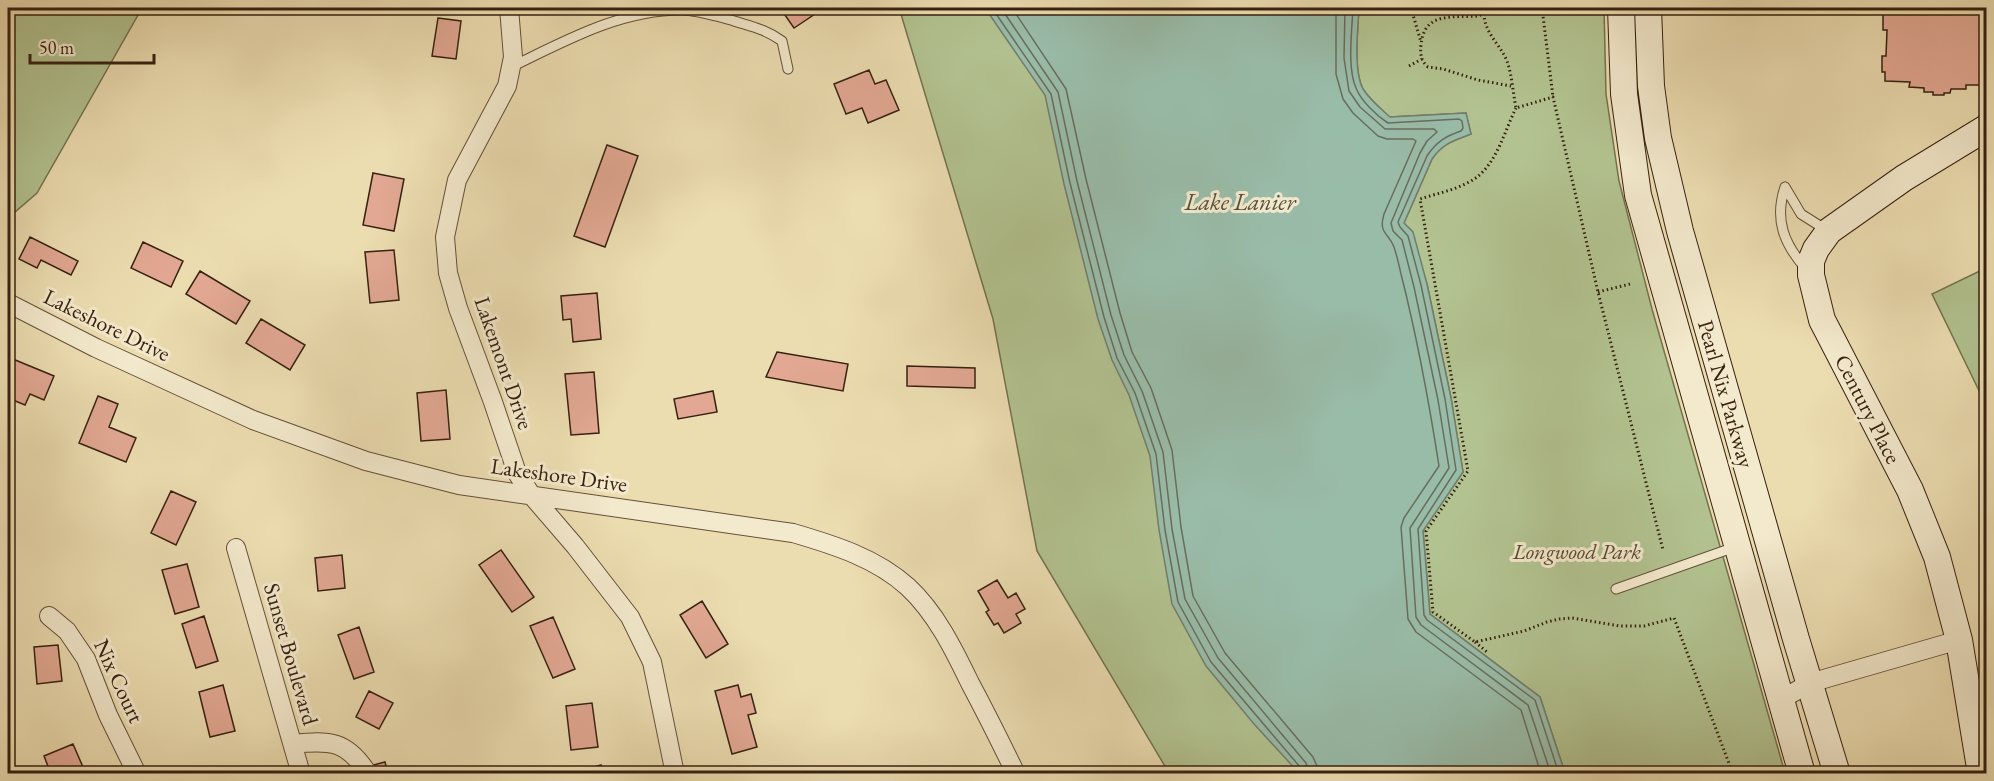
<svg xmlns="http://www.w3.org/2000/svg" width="1994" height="781" font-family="'EB Garamond',serif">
<rect width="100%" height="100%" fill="#ecddb1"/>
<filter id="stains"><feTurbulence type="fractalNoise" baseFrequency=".00333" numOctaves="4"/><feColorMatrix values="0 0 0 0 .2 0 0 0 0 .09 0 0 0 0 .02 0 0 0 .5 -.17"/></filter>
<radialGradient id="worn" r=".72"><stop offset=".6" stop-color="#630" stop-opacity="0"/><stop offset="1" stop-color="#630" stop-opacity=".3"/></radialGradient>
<path fill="#b2c290" stroke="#747250" stroke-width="1.5" d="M8 8H142L37 193 8 218Z
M897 8H1014L1319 773H1169L1037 551 993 319 900 11Z
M1359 8H1604L1606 94 1619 181 1652 309 1785 773H1565L1540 697 1430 614 1423 530 1463 472 1451 398 1427 284 1404 223 1432 159C1442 143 1454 141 1471 134L1466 113 1389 117C1380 108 1370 100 1363 89 1353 71 1358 28 1359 8Z
M1986 268V405L1932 294Z"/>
<path fill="#99bca9" stroke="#727e6c" stroke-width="1.5" d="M985 8H1359C1358 28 1353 71 1363 89 1370 100 1380 108 1390 117L1466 113 1471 134C1454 140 1442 144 1432 159L1404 223 1413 232 1427 284 1451 398 1463 472 1423 531 1430 614 1540 697 1565 773H1299L1254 724 1206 666 1172 604 1159 530 1150 456 1129 395 1112 360 1098 319 1064 184 1045 95Z"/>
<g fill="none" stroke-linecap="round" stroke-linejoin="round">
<path stroke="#686e5c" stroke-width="1.5" d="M992 8 1051 94 1070 183 1104 317 1117 358 1135 393 1156 454 1165 530 1178 602 1211 662 1300 767 1302 774
M1001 8 1058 92 1077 181 1111 315 1124 355 1142 391 1163 452 1172 529 1185 599 1218 658 1306 763 1309 774
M1012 8 1066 89 1086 179 1120 313 1132 352 1151 388 1172 450 1181 527 1193 596 1225 653 1313 757 1317 766 1318 774
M1336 8V74L1343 99 1353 113 1378 136 1387 139H1413L1416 141 1384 214C1378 234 1389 233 1394 247 1397 256 1399 265 1401 274 1417 337 1429 402 1439 466L1404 518 1401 527 1408 619 1416 632 1521 710 1541 774
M1345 8 1344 58 1349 91 1360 107 1385 129H1434L1437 132 1427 141 1420 153 1391 223 1393 231 1402 240 1414 287 1438 400 1449 468 1410 528 1416 617 1421 625 1528 705 1551 774
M1353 8C1352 30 1347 68 1356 88 1361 101 1377 116 1388 123L1459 119 1462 121 1463 128 1461 131C1446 136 1436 142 1427 156L1398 222 1400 227 1408 236 1421 285 1445 399 1456 470 1418 529 1424 615 1427 620 1535 700 1559 774"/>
</g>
<path fill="#e2a893" stroke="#372110" stroke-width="1.5" d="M780 8H824L794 28Z
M1870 8H1986V85H1966V89H1951L1950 93H1944V95H1933V92H1924V88L1909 87 1910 82 1885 81V72H1882V56H1886L1887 30H1883V14H1870Z
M438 18 461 21 456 59 432 56Z
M869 70 875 84 886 80 899 110 868 123 862 108 846 114 834 84Z
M607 145 638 156 605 247 574 236Z
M373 173 404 179 394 231 363 225Z
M30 237 78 261 71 275 41 260 37 268 19 259Z
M143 242 183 261 171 287 131 268Z
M394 250 399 300 370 303 365 252Z
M200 271 250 301 236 324 186 294Z
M597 293 601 339 573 342 571 319 563 320 561 296Z
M261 319 305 345 290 370 246 343Z
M777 352 848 364 843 391 766 377Z
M8 357 54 376 44 400 30 394 25 405 8 398Z
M907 366 975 368V388L907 386Z
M594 372 599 433 571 435 565 374Z
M446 390 450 439 421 441 417 393Z
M713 391 717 412 678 419 674 399Z
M98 396 118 404 109 427 136 438 126 462 79 443Z
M171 491 196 502 176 545 151 533Z
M501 550 534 597 512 612 479 565Z
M342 555 345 588 318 591 315 558Z
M187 564 199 607 175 614 162 570Z
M997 580 1008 598 1016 593 1025 609 1016 614 1021 623 1004 633 998 623 994 625 986 612 989 610 978 591Z
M702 601 728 644 706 658 680 615Z
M204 616 218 661 196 668 182 624Z
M553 617 575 669 553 678 530 626Z
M359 627 374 672 354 679 338 635Z
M58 645 62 681 37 684 34 647Z
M223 685 235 731 210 737 199 692Z
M738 685 741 697 751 694 756 713 748 715 757 747 732 754 715 691Z
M369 691 393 703 379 729 356 717Z
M592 703 598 747 571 750 566 706Z
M73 744 86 774H51L44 756Z
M385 762 388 774H364L362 768Z
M601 765 603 774H577L576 772Z"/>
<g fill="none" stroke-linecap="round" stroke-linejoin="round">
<defs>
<path id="lane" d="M511 67C565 41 620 10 681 10 696 10 716 16 731 20 749 26 766 29 782 41L788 69
M1785 187C1774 220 1784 244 1806 269
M1785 187 1801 214 1828 231
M1616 589 1735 547"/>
<path id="street" d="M509 8 513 57 507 86 457 180 445 237 448 273 458 308 493 402 517 473 532 496 575 546 630 617 652 662 675 774
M8 303 96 348 253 420 366 461 459 485 793 533C834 545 876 558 908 587 936 613 954 650 970 683 986 713 1001 743 1016 774
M236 548 301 774
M49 616 67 631 86 659 108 715 137 774
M1782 699 1810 683 1959 640
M293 744C329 740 347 740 368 774"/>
<path id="secondary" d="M1621 8 1624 94 1638 195 1802 774
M1648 8 1651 86 1658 138 1680 231 1796 639 1837 774
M1981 774 1959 640 1937 557 1910 490 1822 320 1811 275V261L1816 249 1829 231 1904 178 1986 128"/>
</defs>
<use href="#lane" stroke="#645038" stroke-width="11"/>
<use href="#street" stroke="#645038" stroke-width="20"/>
<use href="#secondary" stroke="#372110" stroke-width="28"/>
<path stroke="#372110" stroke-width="3" stroke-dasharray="1.5 3" stroke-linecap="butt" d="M1411 8 1421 42
M1483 8 1484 14 1478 16C1453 18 1424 11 1421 45 1420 54 1421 61 1428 67L1443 69 1478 80 1511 86
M1511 8 1484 14C1485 34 1500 44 1507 61 1512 75 1513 93 1516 108L1553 97 1598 292 1663 550
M1542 8 1553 97
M1409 66 1422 59
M1516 108C1505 130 1497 162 1477 177 1461 189 1438 193 1420 199L1468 471 1426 531 1433 612 1475 642 1524 631 1547 622 1559 619 1572 618 1620 626H1644L1674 618 1733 774
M1598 292 1630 284
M1475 642 1487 652"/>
<use href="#lane" stroke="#f3e9cc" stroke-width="9"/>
<use href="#street" stroke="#f3e9cc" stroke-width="18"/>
<use href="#secondary" stroke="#f3e9cc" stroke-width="26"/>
</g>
<g text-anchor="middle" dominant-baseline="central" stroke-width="6" stroke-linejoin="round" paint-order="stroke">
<g font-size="22" fill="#372110" stroke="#f3e9cc">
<text transform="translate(107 325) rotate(26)">Lakeshore Drive</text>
<text transform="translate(504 363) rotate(71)">Lakemont Drive</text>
<text transform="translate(1726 394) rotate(74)">Pearl Nix Parkway</text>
<text transform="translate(1868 409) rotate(63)">Century Place</text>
<text transform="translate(559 475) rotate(8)">Lakeshore Drive</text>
<text transform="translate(291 654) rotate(74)">Sunset Boulevard</text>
<text transform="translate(119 681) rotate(65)">Nix Court</text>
</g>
<g font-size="22" font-style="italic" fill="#564930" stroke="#f3e9cc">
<text x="1577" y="551">Longwood Park</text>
</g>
<g font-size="24" font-style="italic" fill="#54503e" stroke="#f3e9cc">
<text x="1240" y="201">Lake Lanier</text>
</g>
</g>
<rect width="1994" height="781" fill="none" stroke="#ecddb1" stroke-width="30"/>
<rect x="9" y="9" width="1976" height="763" fill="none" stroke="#372110" stroke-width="3"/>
<rect x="15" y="15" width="1964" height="751" fill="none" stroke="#372110" stroke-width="1.5"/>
<path d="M30 54v9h124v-9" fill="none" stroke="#372110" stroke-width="3"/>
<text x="39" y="54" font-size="18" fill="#372110" stroke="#f3e9cc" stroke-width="4.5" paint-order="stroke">50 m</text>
<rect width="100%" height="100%" filter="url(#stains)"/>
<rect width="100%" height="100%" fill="url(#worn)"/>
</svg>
